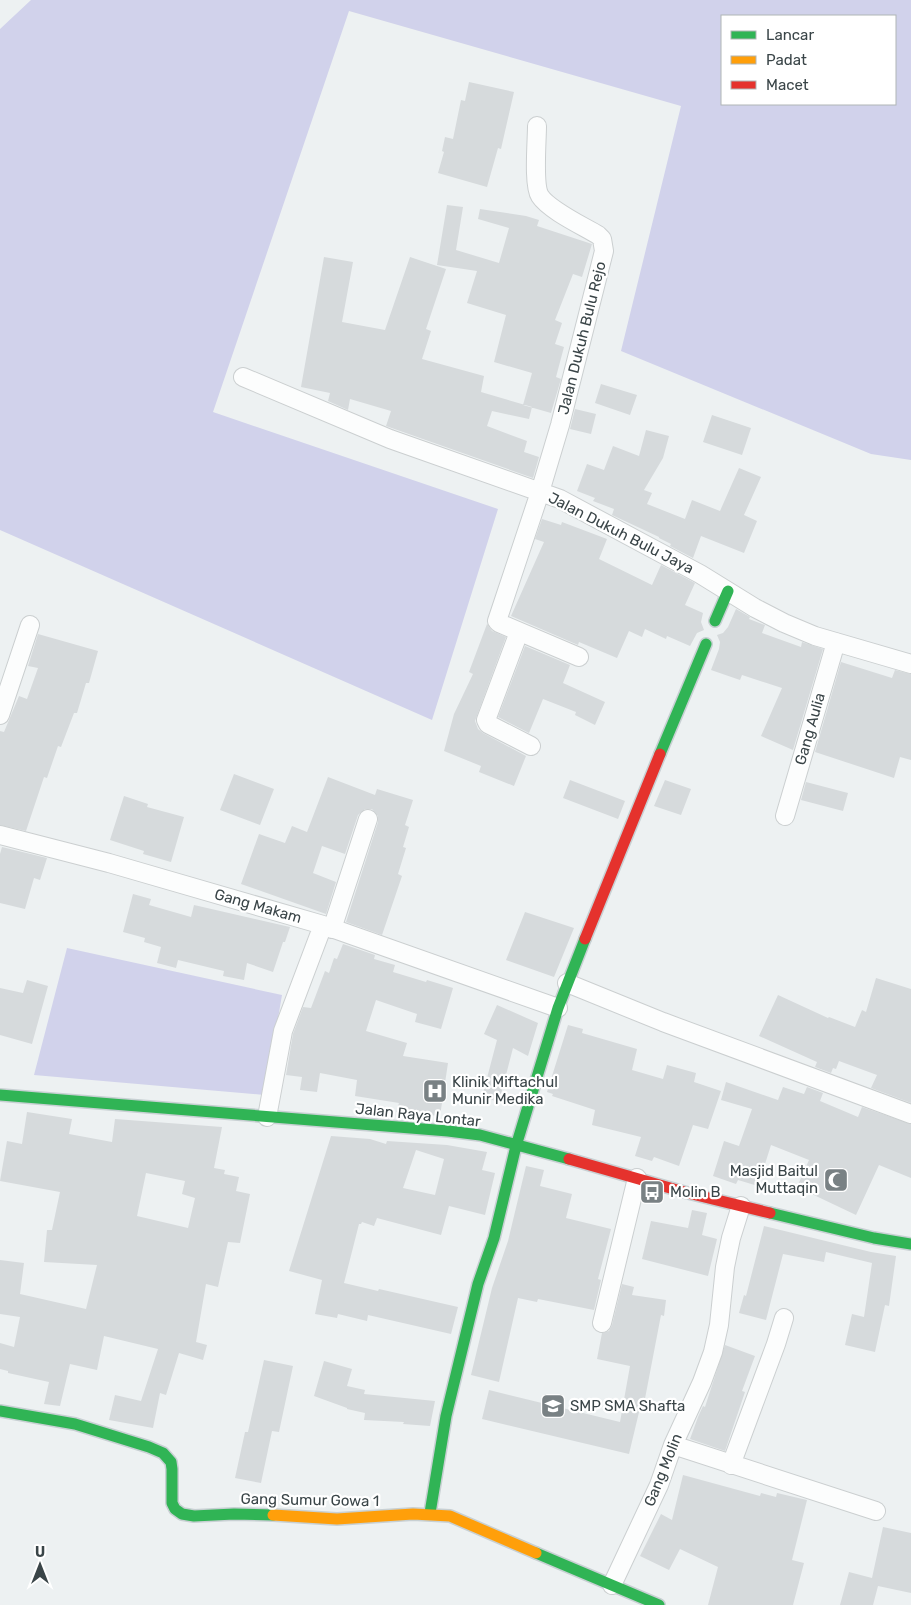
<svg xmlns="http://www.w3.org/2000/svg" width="911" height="1605" font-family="Rubik,sans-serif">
<rect width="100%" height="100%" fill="#edf1f2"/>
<path fill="#d1d2eb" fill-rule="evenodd" d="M31 0H911V460L871 454 621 351 681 106 349 11 213 412 498 509 432 720 0 530V29ZM895 16V104H722V16Z
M67 948 282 995 265 1095 34 1075Z"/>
<path fill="#d6dadc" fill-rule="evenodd" d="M469 82 514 92 501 149 498 148 487 187 438 173 444 152 442 151 445 137 453 139 461 100 465 101Z
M447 205 463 207 456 250 499 263 509 228 478 219 480 209 526 216 539 220 537 226 592 244 582 277 573 274 555 320 562 323 555 344 564 347 556 377 561 379 551 413 523 405 532 373 494 362 506 315 467 303 477 271 437 265Z
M324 257 353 262 342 322 385 330 410 257 446 269 426 329 431 331 422 359 484 376 481 392 532 407 529 419 492 411 487 426 527 441 524 452 539 457 533 478 386 426 391 411 350 399 348 410 328 401 330 393 301 387Z
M601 384 637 395 630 415 595 403Z
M575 409 596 414 591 434 570 429Z
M712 415 751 428 742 455 703 442Z
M646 430 669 436 663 458 644 490 652 493 647 504 685 519 692 500 720 511 739 468 761 477 744 515 757 521 744 553 701 536 693 558 670 546 671 544 659 538V537L612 515 614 509 593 501 595 498 577 491 587 464 604 470 613 446 639 456Z
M542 519 561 525 562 522 607 539 599 559 652 585 661 565 695 583 685 605 703 613 701 622 704 630 697 633 690 646 667 636 666 639 645 629 642 637 629 631 617 658 579 642 578 645 511 616 544 542 535 539Z
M736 609 750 617 749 619 765 625 762 633 801 647 802 642 823 649 793 750 761 736 782 688 742 675 740 680 711 670 719 649 720 642 717 635 723 633 728 627Z
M487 624 492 631 506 637 475 721 478 729 483 733 526 756 514 786 479 772 481 766 444 751 454 714 473 674 469 672Z
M38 634 98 651 89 683H86L77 713H74L61 747 58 746 47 778 44 777 26 831 0 825V731L4 732 19 696 27 699 38 668 28 666Z
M525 646 570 665 563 683 605 702 595 725 575 715 576 712 543 699 529 733 498 717Z
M841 662 892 678 895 670 911 674V760L900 757 894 778 815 752Z
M234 774 274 789 260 825 220 810Z
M328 777 375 795 377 789 413 800 405 825 409 827 403 847 406 848 398 874 402 876 382 935 346 922 378 822V816L372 809H365L358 815 345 854 322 846 313 873 336 882 326 914 241 884 259 834 285 843 292 826 307 832Z
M570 780 625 801 618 819 563 798Z
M665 780 691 789 681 815 654 806Z
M806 782 848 793 843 811 801 800Z
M124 796 148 804 147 807 184 817 171 862 143 854 144 851 110 840Z
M2 847 47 858 40 880 34 878 25 909 0 903V854Z
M133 894 151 899 149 905 191 917 194 905 290 927 285 942H283L273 972 247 963 244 980 223 976 224 971 178 960 176 968 157 963 161 947 144 942 145 938 123 932Z
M525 912 574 928 554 977 506 960Z
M343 944 375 955 374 959 395 965 393 972 426 982 427 980 453 988 441 1029 415 1022 417 1014 376 1000 366 1031 407 1043 403 1056 448 1063 440 1116 396 1112 399 1103 355 1096 357 1080 320 1073 317 1092 300 1090 302 1077 286 1075 293 1034 303 1007 311 1008 325 971 329 973 334 958 337 959Z
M876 978 911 989V1103L871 1088 877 1075 839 1061 836 1069 833 1068 831 1073 815 1067 817 1062 759 1036 778 995 828 1018 829 1017 855 1027 862 1010 866 1012Z
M27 980 48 986 32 1044 0 1035V988L23 993Z
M497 1005 538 1023 528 1056 513 1048 499 1102 482 1097 497 1040 484 1034Z
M568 1025 583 1029 582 1033 637 1049 632 1070 663 1079 667 1065 696 1073 694 1082 721 1091 708 1129 693 1125 679 1166 654 1157 652 1161 635 1156 641 1137 592 1125 595 1110 552 1096 553 1094 547 1092Z
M726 1082 778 1100 783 1087 804 1094 807 1087 823 1093 820 1101 858 1117 862 1107 911 1124V1178L879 1165 856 1215 797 1187 809 1160 771 1145 758 1186 738 1180 736 1184 713 1176 724 1141 739 1146 752 1109 721 1100Z
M27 1112 72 1119 69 1134 112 1142 115 1119 222 1127 214 1168 225 1170 224 1174 239 1177 236 1191 250 1194 240 1243 228 1242 218 1287 206 1284 196 1342 207 1345 203 1360 179 1353 166 1395 160 1393 153 1428 109 1420 115 1395 141 1401 158 1349 104 1336 97 1370 70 1364 60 1406 44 1404 49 1382 8 1373V1371L0 1369V1343L14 1347 20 1317 0 1314V1260L24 1263 20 1294 86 1309 97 1265 44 1262 47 1230H52L60 1192 0 1181 7 1141 22 1144ZM146 1173 185 1181 182 1194 195 1198 188 1228 137 1216Z
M331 1136 370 1139 386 1144 387 1141 447 1145 487 1152 482 1170 495 1173 485 1215 449 1206 441 1235 377 1218 374 1226 362 1222 361 1224H359L344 1283 378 1291 379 1289 458 1307 451 1334 368 1315 367 1321 338 1314 337 1318 315 1314 322 1280 289 1271ZM416 1150 444 1159 435 1195 403 1188Z
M526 1166 544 1170 540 1186 572 1194 566 1218 611 1229 598 1279 601 1280 594 1310 538 1299 537 1302 518 1298 499 1382 471 1375 492 1288 508 1241Z
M692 1210 707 1213 702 1235 717 1239 708 1276 642 1259 651 1221 688 1228Z
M764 1226 871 1252 896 1256 889 1306 885 1305 875 1352 845 1345 852 1314 864 1317 872 1263 826 1252 824 1262 783 1254 766 1320 739 1313 744 1295 746 1296Z
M622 1284 634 1287 632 1295 666 1300 664 1316 661 1315 643 1409 640 1408 629 1454 482 1419 489 1390 620 1422 630 1366 597 1359 602 1333 609 1331 612 1325Z
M725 1345 755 1356 742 1391 745 1392 725 1451 690 1439 698 1417 703 1406 705 1407Z
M264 1360 293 1366 279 1432 272 1431 261 1483 235 1478 245 1432H248Z
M324 1361 352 1369 347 1386 365 1390 364 1394 435 1401 430 1426 403 1424 404 1422 364 1420 365 1413 347 1409V1408L314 1396Z
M683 1475 760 1496 761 1493 776 1497 777 1493 807 1500 792 1560 804 1563 793 1605H708L718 1567 680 1549 669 1570 640 1556 661 1514 672 1520Z
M883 1527 911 1533V1593L878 1586 873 1605H840L849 1572 872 1578Z"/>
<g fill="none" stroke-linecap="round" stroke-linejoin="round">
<defs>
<path id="street" d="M537 126C537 141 533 185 540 196 549 210 583 226 598 235L602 239 604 251 560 425 540 492 497 621 499 623 579 657
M243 377 390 439 560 499 700 574 755 608 784 623 815 636 911 664
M519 632 486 720 488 724 531 746
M0 715 30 625
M785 816 836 642
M0 835 109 863 323 925 558 1008
M332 929 368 819
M567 983 663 1022 911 1114
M267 1117 283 1031 323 925
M602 1323 637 1178
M673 1445 876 1511
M731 1465 776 1344 784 1318
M612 1585 659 1485 673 1445 702 1382 713 1352 719 1325 725 1267 731 1238 741 1206"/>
<path id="fast" d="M715 621 728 591
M660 754 706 644
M0 1095 448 1131 480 1135 569 1159
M770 1213 874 1238 911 1244
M0 1411 75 1424 149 1447 163 1453 171 1462 172 1469V1503L175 1509 182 1514 194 1516 234 1514 273 1515
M430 1513 446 1416 478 1284 494 1238 516 1146 558 1008 585 939
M536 1553 659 1605"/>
<path id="slow" d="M273 1515 337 1519 413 1514 450 1516 536 1553"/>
<path id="jam" d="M585 939 660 754
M569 1159 684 1192 770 1213"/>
</defs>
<use href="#street" stroke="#cbcfd0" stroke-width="20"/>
<use href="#fast" stroke="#c8d0d3" stroke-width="14"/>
<use href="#slow" stroke="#c8d0d3" stroke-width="14"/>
<use href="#jam" stroke="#c8d0d3" stroke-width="14"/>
<use href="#street" stroke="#fcfdfd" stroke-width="18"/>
<use href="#fast" stroke="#30b455" stroke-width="11"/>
<use href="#slow" stroke="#ff9f0a" stroke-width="11"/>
<use href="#jam" stroke="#e5322d" stroke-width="11"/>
</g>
<defs>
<symbol id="hospital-square" viewBox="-11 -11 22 22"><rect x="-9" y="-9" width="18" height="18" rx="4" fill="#798184" stroke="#fff"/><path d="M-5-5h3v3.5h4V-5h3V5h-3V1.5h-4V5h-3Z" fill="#fff"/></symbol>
<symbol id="mosque-square" viewBox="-11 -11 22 22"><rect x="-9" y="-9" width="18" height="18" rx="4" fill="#798184" stroke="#fff"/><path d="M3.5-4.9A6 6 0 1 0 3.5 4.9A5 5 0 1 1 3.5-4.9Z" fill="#fff"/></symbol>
<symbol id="bus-square" viewBox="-11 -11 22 22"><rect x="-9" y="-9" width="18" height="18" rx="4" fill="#798184" stroke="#fff"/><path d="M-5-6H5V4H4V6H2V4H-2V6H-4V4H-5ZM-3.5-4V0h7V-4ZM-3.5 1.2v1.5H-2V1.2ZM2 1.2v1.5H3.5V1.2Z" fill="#fff"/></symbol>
<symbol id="school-square" viewBox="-11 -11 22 22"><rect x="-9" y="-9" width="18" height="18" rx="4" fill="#798184" stroke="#fff"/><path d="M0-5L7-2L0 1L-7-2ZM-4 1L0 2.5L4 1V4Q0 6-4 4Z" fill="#fff"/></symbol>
</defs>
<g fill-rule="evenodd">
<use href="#hospital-square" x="421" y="1077" width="28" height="28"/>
<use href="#mosque-square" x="822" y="1166" width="28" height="28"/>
<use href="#bus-square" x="638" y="1178" width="28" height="28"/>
<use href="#school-square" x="539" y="1392" width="28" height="28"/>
</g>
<g text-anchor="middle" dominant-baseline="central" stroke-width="4.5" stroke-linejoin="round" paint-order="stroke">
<g font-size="15" fill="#3a4548" stroke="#fff">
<text transform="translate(582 338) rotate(-76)">Jalan Dukuh Bulu Rejo</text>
<text transform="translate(621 533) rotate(27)">Jalan Dukuh Bulu Jaya</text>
<text transform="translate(810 729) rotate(-74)">Gang Aulia</text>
<text transform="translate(258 906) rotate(16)">Gang Makam</text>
<text transform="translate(418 1115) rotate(6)">Jalan Raya Lontar</text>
<text transform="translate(663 1470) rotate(-68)">Gang Molin</text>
<text transform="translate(310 1500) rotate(1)">Gang Sumur Gowa 1</text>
</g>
<g font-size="15" fill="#3a4548" stroke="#fff" text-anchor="start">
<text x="452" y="1082">Klinik Miftachul<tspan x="452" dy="17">Munir Medika</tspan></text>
<text x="818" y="1171" text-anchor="end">Masjid Baitul<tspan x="818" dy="17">Muttaqin</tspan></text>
<text x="670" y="1192">Molin B</text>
<text x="570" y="1406">SMP SMA Shafta</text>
</g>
</g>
<rect x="721" y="15" width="175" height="90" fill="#ffffff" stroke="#b0b5b6"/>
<rect x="731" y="31" width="25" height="8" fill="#30b455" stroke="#b0b5b6"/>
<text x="766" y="40" font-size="15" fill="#3a4548">Lancar</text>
<rect x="731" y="56" width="25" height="8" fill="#ff9f0a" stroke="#b0b5b6"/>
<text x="766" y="65" font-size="15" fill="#3a4548">Padat</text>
<rect x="731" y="81" width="25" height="8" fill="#e5322d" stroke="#b0b5b6"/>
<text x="766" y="90" font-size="15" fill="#3a4548">Macet</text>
<g transform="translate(40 1565)" stroke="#ffffff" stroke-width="4" paint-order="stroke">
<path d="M0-4L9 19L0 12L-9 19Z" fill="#3a4548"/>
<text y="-8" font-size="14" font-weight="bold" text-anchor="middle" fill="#3a4548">U</text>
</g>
</svg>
